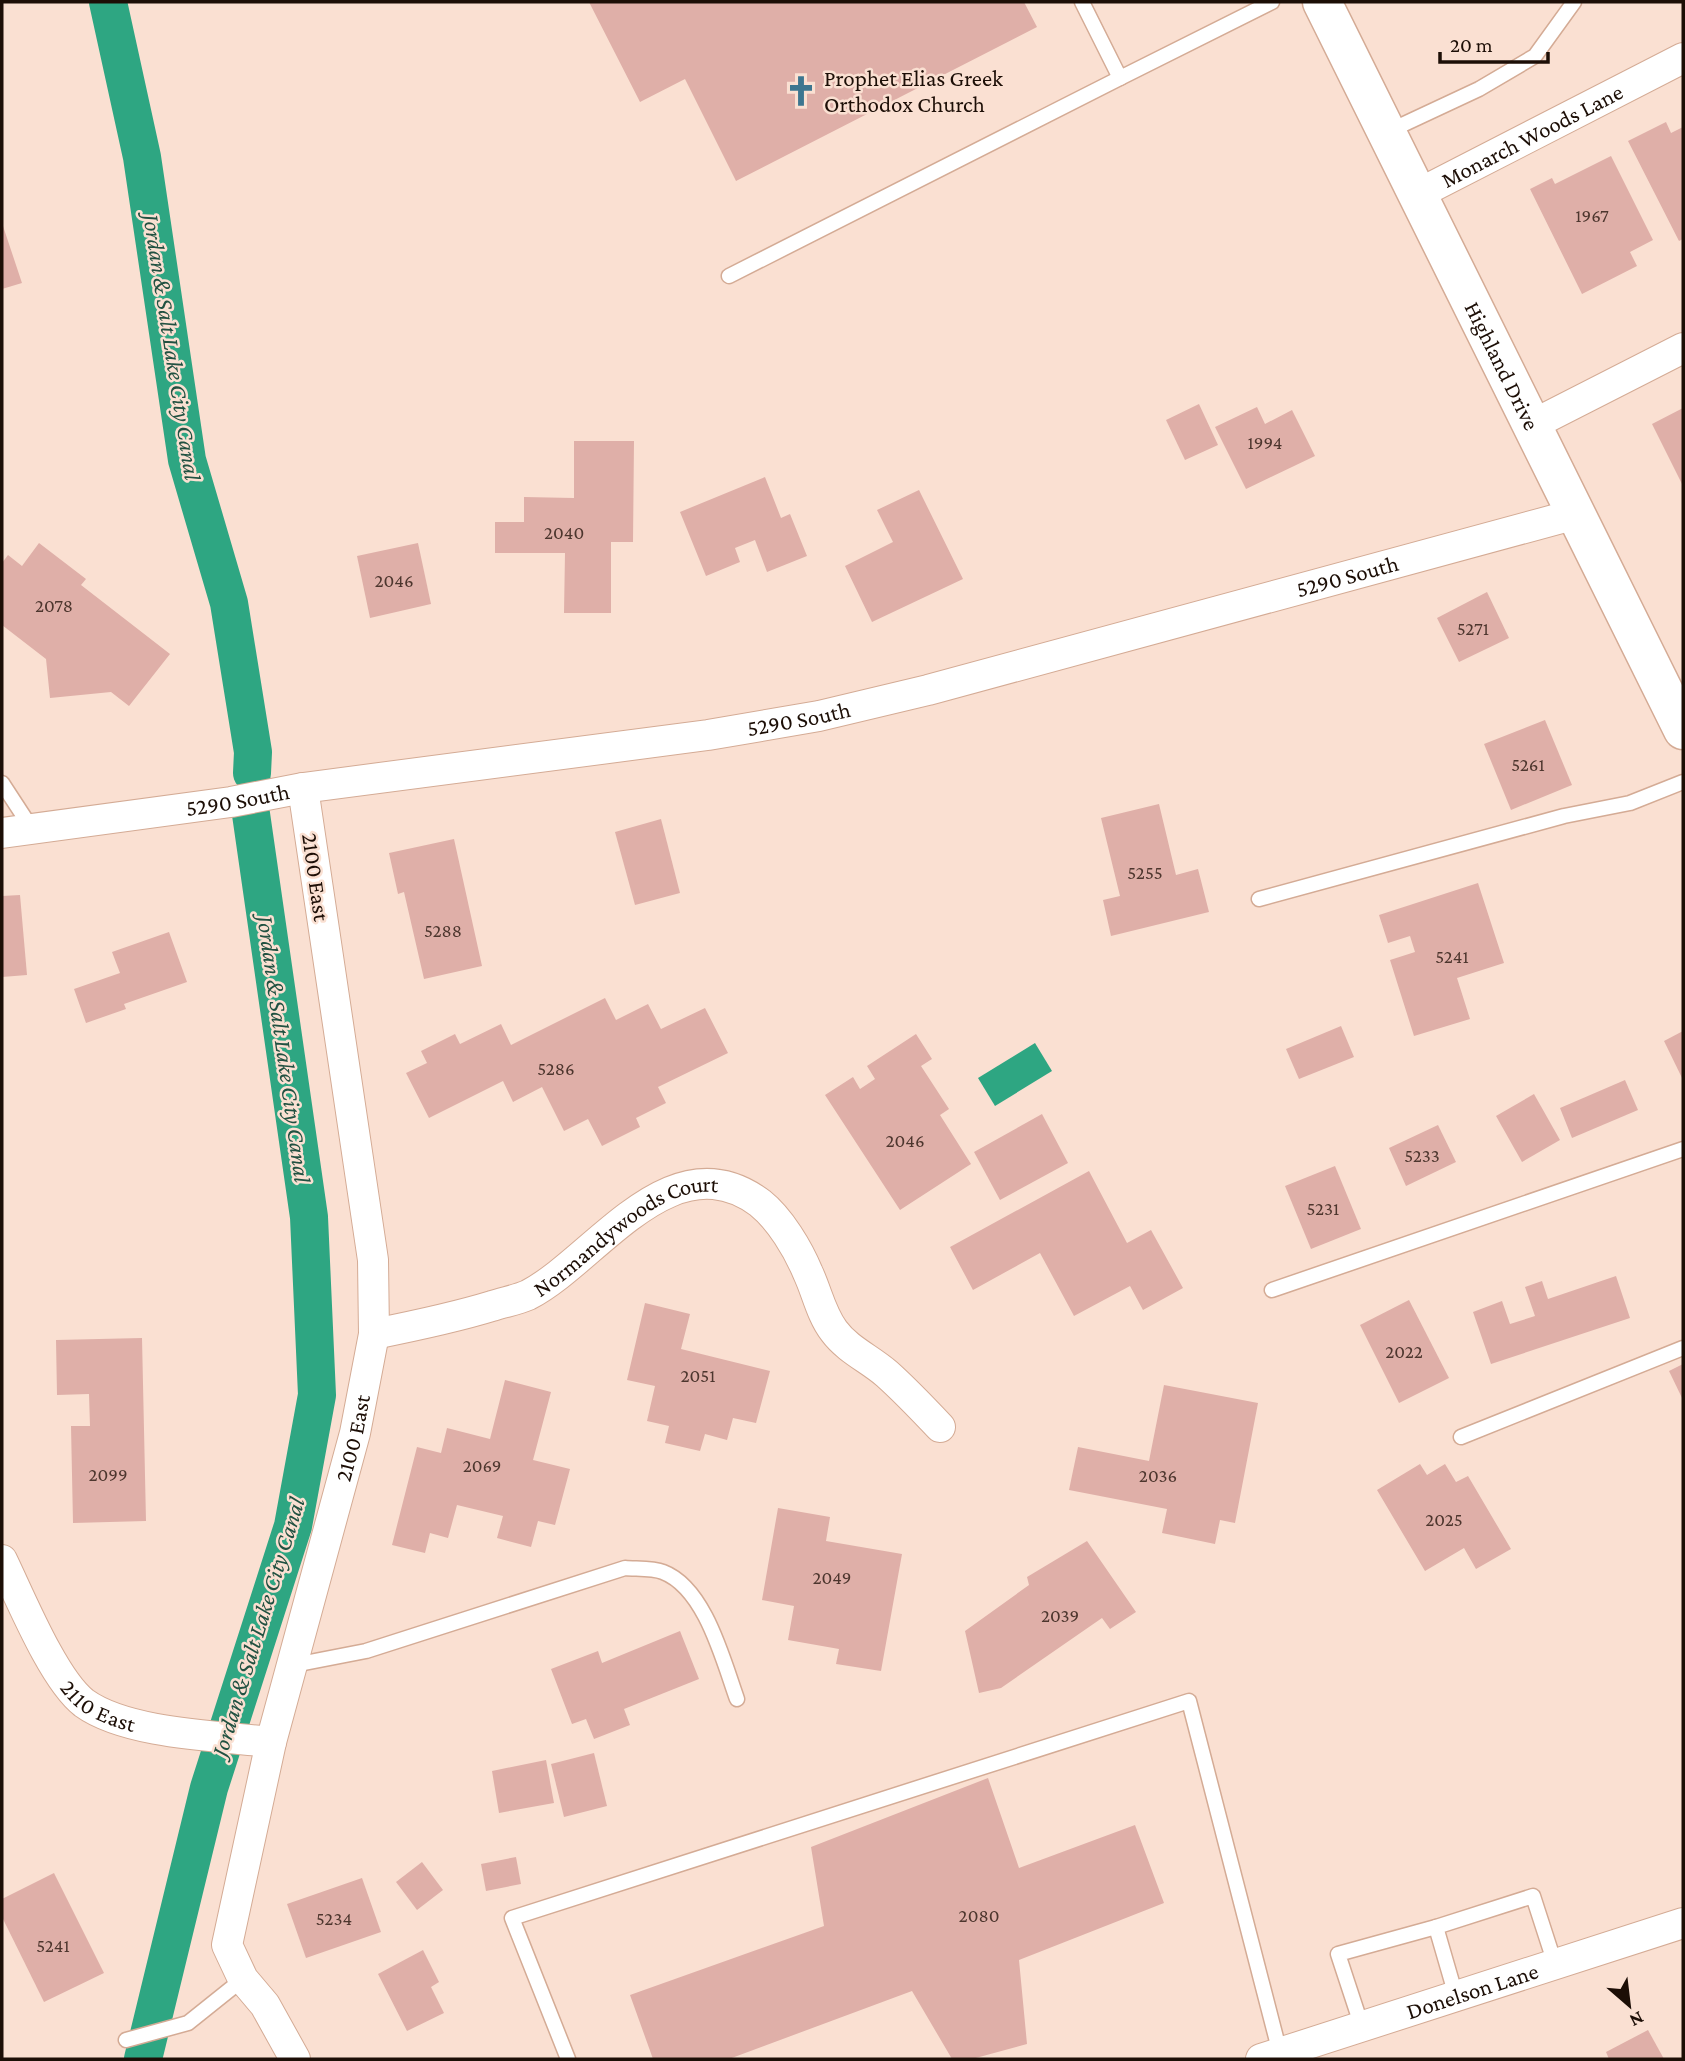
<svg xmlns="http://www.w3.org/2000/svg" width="1685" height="2061" font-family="'Crimson Pro',serif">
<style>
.water{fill:#2ea682}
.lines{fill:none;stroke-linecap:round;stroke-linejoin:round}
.canal{stroke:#2ea682;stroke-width:38}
.building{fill:#dfafa8}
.service-casing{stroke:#d4ab95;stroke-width:17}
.minor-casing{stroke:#d4ab95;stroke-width:32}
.secondary-casing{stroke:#d4ab95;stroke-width:41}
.service{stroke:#fff;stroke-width:14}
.minor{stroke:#fff;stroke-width:30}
.secondary{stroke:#fff;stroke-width:38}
.labels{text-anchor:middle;stroke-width:5;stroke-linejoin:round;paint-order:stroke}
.number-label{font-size:19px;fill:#4d362e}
.poi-label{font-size:23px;fill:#1c0e06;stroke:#fae0d2;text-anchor:start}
.street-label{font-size:23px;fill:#1c0e06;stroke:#fae0d2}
.water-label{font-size:24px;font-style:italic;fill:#215141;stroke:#fae0d2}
</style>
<rect width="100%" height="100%" fill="#fae0d2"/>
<path class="water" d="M1035,1043L1052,1071L995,1106L978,1078Z"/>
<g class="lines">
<g class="canal">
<path d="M108,2L142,157L187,460L229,603L253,752L252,773"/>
<path d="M143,2059L209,1788L293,1526L317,1395L309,1217L251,814"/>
</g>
</g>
<g class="building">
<path d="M589,2H1024L1037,27L736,181L685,79L640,102Z"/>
<path d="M1666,122L1671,133L1683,127V239L1679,241L1628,141Z"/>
<path d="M1611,156L1653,240L1630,252L1637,266L1582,294L1530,189L1552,178L1555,184Z"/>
<path d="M2,223L22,283L2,289Z"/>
<path d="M1199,404L1218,445L1185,460L1166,420Z"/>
<path d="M1257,407L1265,424L1292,410L1315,456L1246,489L1215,427Z"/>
<path d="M1683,408V486L1652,424Z"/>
<path d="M574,441H634L633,542H611V613H564L565,553H495V522H524V497L574,498Z"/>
<path d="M765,477L781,518L790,514L807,556L767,572L755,540L735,548L740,562L706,576L680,512Z"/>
<path d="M919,490L963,579L872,622L845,566L893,542L877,510Z"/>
<path d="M39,543L86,579L81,585L170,654L129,706L111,692L50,698L46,659L2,625V563L8,555L22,566Z"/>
<path d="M418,543L431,604L370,618L357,556Z"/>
<path d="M1487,592L1509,638L1459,662L1437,618Z"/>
<path d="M1545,720L1572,785L1511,810L1484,744Z"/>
<path d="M1159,804L1176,875L1198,869L1209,912L1111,936L1103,900L1120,896L1101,818Z"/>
<path d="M661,819L680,893L635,905L615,832Z"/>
<path d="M454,839L482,966L424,979L404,892L398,894L389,853Z"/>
<path d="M1478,883L1504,963L1457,978L1470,1019L1414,1036L1390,960L1415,952L1410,936L1388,943L1379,915Z"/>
<path d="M20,895L27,975L2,977V896Z"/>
<path d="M169,932L187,982L124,1004L126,1009L86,1023L74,989L120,973L112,952Z"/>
<path d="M605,998L616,1020L648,1004L661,1029L705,1008L728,1053L658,1087L666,1103L636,1118L640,1127L602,1146L588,1119L564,1131L542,1087L513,1102L503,1081L429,1118L406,1073L427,1063L421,1051L455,1034L460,1044L501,1024L511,1045Z"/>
<path d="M1341,1026L1354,1057L1299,1079L1286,1049Z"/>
<path d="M1683,1031V1080L1664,1041Z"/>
<path d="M916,1034L932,1059L921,1066L949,1109L940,1115L971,1164L900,1210L825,1095L853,1077L860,1089L875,1079L867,1066Z"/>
<path d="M1625,1080L1638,1110L1572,1138L1560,1108Z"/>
<path d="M1534,1094L1560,1140L1522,1162L1496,1116Z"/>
<path d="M1042,1114L1068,1163L1000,1200L974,1152Z"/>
<path d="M1438,1125L1456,1162L1406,1186L1389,1148Z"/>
<path d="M1335,1166L1361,1229L1311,1249L1285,1186Z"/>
<path d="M1089,1171L1127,1243L1151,1230L1183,1288L1143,1310L1130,1286L1074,1316L1040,1253L973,1290L950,1247Z"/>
<path d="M1616,1276L1630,1318L1491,1364L1473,1312L1502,1301L1510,1324L1535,1316L1525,1287L1542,1281L1548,1299Z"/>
<path d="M1409,1300L1449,1378L1399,1403L1360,1325Z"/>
<path d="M645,1303L690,1314L681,1349L770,1371L756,1423L733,1418L727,1440L705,1434L700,1451L665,1443L669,1426L647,1421L655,1386L627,1380Z"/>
<path d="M142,1338L146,1521L73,1523L71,1426H90L89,1394L57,1395L56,1340Z"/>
<path d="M1683,1364V1400L1669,1371Z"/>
<path d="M505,1380L551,1392L533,1460L570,1469L555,1525L538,1521L531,1547L497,1538L503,1516L457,1505L448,1538L430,1533L425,1553L392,1545L417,1447L441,1453L447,1428L490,1439Z"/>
<path d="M1164,1385L1258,1403L1235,1523L1220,1520L1215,1544L1162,1533L1167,1509L1069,1490L1078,1447L1149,1461Z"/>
<path d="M1420,1464L1427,1475L1445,1464L1456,1482L1468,1476L1511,1549L1476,1569L1464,1548L1425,1571L1377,1490Z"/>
<path d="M778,1508L830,1517L826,1541L902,1554L881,1671L836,1664L839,1649L788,1640L794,1606L762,1600Z"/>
<path d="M1087,1541L1136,1612L1110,1629L1102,1618L1001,1688L979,1693L965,1631L1029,1585L1027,1577Z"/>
<path d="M680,1631L699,1679L624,1709L630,1725L594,1739L586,1719L572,1724L551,1669L598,1651L602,1663Z"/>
<path d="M594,1753L607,1806L564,1817L551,1764Z"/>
<path d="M546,1760L554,1803L499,1813L492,1771Z"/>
<path d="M988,1778L1019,1868L1135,1825L1164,1903L1019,1960L1027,2044L972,2059H952L912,1991L729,2059H653L630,1995L824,1926L811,1847Z"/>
<path d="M516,1857L521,1884L486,1891L481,1864Z"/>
<path d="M422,1862L443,1890L417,1910L396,1882Z"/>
<path d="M54,1873L104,1973L44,2002L2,1917V1899Z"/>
<path d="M362,1878L381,1932L306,1958L287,1904Z"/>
<path d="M423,1950L439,1982L431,1987L444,2013L407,2031L378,1974Z"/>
<path d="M1648,2030L1664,2059H1609L1606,2052Z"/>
</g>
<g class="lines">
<defs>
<g id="service">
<path d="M1082,2L1120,78L1272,2"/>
<path d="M1387,132L1479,89L1535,56L1574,2"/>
<path d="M729,276L1120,78"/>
<path d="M2,783L32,829"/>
<path d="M1259,899L1564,816L1630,803L1683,782"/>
<path d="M1272,1290L1683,1149"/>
<path d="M1461,1437L1683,1348"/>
<path d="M294,1665L366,1651L625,1568C637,1569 653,1568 663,1572C705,1588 723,1660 737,1699"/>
<path d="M1456,1996L1436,1927L1533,1896L1555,1964"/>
<path d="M1362,2027L1338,1954L1436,1927"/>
<path d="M126,2040L188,2023L243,1979"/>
<path d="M568,2059L512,1918L1189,1701L1280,2053"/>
</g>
<g id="minor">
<path id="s1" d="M1418,194L1683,58"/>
<path d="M1532,425L1683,348"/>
<path id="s2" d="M2,833L231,802L303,788L708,735L819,716L928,690L1576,514"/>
<path id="s3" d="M374,1334C414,1326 453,1318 492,1306C504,1302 517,1300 528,1295C596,1260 671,1137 760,1203C780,1219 798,1249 808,1273C817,1292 821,1314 834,1331C848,1350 870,1359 887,1374C906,1391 923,1409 940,1427"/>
<path id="s4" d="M2,1560C20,1597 53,1679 84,1703C127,1734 218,1736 271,1742"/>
<path id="s5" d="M295,2059L265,2005L243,1979L227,1945L271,1742L355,1433L374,1334L373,1260L303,788"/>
<path id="s6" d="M1261,2059L1683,1923"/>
</g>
<g id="secondary">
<path id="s7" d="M1322,2L1683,730"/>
</g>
</defs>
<use href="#service" class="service-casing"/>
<use href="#minor" class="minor-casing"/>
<use href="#secondary" class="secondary-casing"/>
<use href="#service" class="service"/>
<use href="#minor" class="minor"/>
<use href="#secondary" class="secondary"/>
</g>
<defs>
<symbol id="church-bare" viewBox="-9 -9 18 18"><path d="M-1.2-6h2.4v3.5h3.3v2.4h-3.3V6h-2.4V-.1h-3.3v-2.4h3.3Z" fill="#3d7690" stroke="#fae0d2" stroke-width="2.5" paint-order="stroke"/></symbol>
</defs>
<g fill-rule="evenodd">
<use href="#church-bare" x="779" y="69" width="44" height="44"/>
</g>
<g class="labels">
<g class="number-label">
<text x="1592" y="222">1967</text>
<text x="1265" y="449">1994</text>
<text x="564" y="539">2040</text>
<text x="394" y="587">2046</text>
<text x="54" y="612">2078</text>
<text x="1473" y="635">5271</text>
<text x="1528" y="771">5261</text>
<text x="1145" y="879">5255</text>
<text x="443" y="937">5288</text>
<text x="1452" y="963">5241</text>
<text x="556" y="1075">5286</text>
<text x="905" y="1147">2046</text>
<text x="1422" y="1162">5233</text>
<text x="1323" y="1215">5231</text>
<text x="1404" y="1358">2022</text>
<text x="698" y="1382">2051</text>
<text x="482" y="1472">2069</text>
<text x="108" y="1481">2099</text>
<text x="1158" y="1482">2036</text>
<text x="1444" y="1526">2025</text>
<text x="832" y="1584">2049</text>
<text x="1060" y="1622">2039</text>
<text x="979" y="1922">2080</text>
<text x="334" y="1925">5234</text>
<text x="53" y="1952">5241</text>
</g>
<g class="poi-label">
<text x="824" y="86">Prophet Elias Greek<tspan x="824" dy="26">Orthodox Church</tspan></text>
</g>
<g class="street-label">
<text dy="8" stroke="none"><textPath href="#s1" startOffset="128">Monarch Woods Lane</textPath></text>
<text dy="8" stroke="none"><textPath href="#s7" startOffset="406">Highland Drive</textPath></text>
<text dy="8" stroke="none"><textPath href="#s2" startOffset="1372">5290 South</textPath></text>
<text dy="8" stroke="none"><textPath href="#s2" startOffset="805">5290 South</textPath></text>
<text dy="8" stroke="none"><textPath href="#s2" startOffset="238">5290 South</textPath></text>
<text transform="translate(316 877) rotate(82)" y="8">2100 East</text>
<text dy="8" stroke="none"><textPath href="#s3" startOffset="276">Normandywoods Court</textPath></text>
<text dy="8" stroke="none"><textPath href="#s5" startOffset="656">2100 East</textPath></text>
<text dy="8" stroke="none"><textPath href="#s4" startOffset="180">2110 East</textPath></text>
<text dy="8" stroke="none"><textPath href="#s6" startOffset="222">Donelson Lane</textPath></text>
</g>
<g class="water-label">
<text transform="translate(172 347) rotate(81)" y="8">Jordan &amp; Salt Lake City Canal</text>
<text transform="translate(284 1049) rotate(82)" y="8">Jordan &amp; Salt Lake City Canal</text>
<text transform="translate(258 1627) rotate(-73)" y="8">Jordan &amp; Salt Lake City Canal</text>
</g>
</g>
<rect width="1685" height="2061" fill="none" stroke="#1c0e06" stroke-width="7"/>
<g transform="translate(1629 2005) rotate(152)" stroke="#fae0d2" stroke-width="5" paint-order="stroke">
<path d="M0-5L12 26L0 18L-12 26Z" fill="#1c0e06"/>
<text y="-10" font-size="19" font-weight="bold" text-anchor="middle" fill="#1c0e06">N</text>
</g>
<path d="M1440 52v10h108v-10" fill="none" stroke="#1c0e06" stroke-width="3.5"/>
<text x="1450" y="52" font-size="21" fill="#1c0e06" stroke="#fae0d2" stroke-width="5" paint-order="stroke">20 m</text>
</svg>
